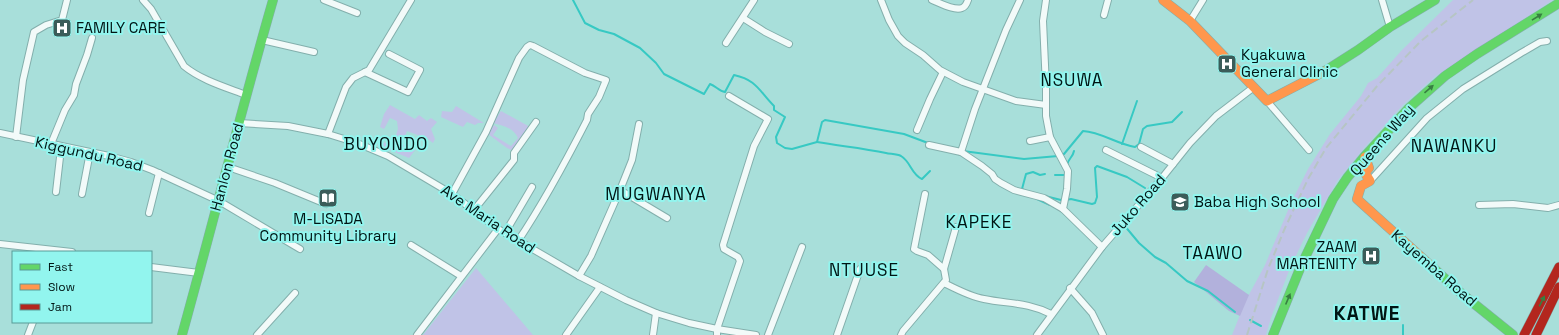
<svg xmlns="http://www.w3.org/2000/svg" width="1559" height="335" font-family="'Space Grotesk',sans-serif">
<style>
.green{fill:#c0c3e7}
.forest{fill:#b2b1dc}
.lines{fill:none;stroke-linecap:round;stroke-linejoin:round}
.stream{stroke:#37c9c3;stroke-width:2}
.street-casing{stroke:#83afac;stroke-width:8}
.fast-casing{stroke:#83afac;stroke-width:10}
.slow-casing{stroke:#83afac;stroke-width:10}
.jam-casing{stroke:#83afac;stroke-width:10}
.street{stroke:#f2faf9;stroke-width:6}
.fast{stroke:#63d668;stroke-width:9}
.slow{stroke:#ff974d;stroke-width:9}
.jam{stroke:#b3261e;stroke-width:9}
.rail{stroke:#b6c5c4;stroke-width:2;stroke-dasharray:8 4;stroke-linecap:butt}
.oneway{fill:#377f42}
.labels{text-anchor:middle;stroke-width:4;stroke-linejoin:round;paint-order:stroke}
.poi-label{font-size:15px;fill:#011514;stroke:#92f5ee;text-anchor:start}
.street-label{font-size:15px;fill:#011514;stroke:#92f5ee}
.quarter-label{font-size:17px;letter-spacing:1px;fill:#011514;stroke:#92f5ee}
.district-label{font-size:19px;font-weight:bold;letter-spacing:1px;fill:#011514;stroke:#92f5ee}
</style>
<rect width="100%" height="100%" fill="#a8dfda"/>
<g class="green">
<path d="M1453,0H1553L1436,76L1403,105L1365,147L1338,180L1307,233L1290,268L1271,318L1266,335H1232L1245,302L1265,265L1291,203L1308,169L1330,134L1361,96L1368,83L1377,78L1402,50Z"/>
<path d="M390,105L415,119L419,115L427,121L431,118L437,122L431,129L435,139L433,143L428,139L407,131L402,144L416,149L409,158L380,146V142L393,144L398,129L397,121L390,118L384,129L380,127L384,114Z"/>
<path d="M456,106L484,123H478L475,125L467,122L463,127L441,117L442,111L452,112Z"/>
<path d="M501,111L530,127L514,151L507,148L488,134L494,125L498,128L493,135L511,146L518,138C513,127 503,126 493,123Z"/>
<path d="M476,268L533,335H423Z"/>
</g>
<path class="forest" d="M1206,265L1249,295L1240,316L1229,311L1194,282Z"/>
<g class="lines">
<g class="stream">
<path d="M573,0L585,23L599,30L614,34L640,48L656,63L664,74L704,94L710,84C716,86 719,91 725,92L734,75C757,80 759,91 774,106V110L785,117L776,137L777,143L785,148L792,149L817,142L822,122L825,120L904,134L928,143"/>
<path d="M817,142C840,146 863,148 886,153C890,154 897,154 901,156C911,162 911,174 922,179L930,171"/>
<path d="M1122,144L1137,101"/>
<path d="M963,151L1024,159L1058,156"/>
<path d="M1061,154H1064L1083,131C1101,132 1117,144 1135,147L1139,144L1143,129L1147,126L1172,122L1182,112"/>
<path d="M1067,165C1068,159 1073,157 1074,151"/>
<path d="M1055,175H1066"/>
<path d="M1024,190L1022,189L1026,174L1033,172L1040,175L1045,174"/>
<path d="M1045,196L1061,200"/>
<path d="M1037,199L1050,205"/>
<path d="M1066,200L1071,199L1092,204L1095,203L1097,197L1095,168L1097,166L1127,177L1145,188"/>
<path d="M1124,225L1139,243L1155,257L1166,263L1187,281L1208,291L1235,312"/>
<path d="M1250,320L1261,326"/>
<path d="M1403,335V325"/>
</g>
<defs>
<g id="street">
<path d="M143,0L151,9L184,66C201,80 225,87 246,95"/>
<path d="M324,0L357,13"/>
<path d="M881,0L889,20L898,36L905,43L923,55L940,70L963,82L1016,101L1046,105"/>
<path d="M932,0C940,3 954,11 962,8C965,7 967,3 968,0"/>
<path d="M1046,0L1043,21L1046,87V116L1050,137L1068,171L1067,189L1063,209L1102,247"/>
<path d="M1382,0L1390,27"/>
<path d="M1104,15L1108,0"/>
<path d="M743,18L765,32L789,44"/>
<path d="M1190,21L1203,0"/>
<path d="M262,40L314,52"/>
<path d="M726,43L754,0"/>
<path d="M365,72L408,92L420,70L389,54"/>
<path d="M1267,101L1309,150"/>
<path d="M239,123L288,126L328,134L357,143L388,156L452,194L498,229L512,237L579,276L626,300L656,313L689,323L717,329L756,335"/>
<path d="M917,130L930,99L943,72"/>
<path d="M0,133L109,156L131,162L152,170L219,201L300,249"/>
<path d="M328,134L346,87L353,78L369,70L411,0"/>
<path d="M16,137L23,80L34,32L46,25L62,20L67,0"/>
<path d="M1030,141L1050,137"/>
<path d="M51,144L65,110L74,95L76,84L87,55L92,38"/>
<path d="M929,145L961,152L982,166L992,174L995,179L1001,183L1014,190L1044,198L1063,209"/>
<path d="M1141,147L1173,164"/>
<path d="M1106,150L1162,178"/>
<path d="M961,152L975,109L1006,30L1020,0"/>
<path d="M228,167L275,183L326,204"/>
<path d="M1370,181L1427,118L1463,89L1521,53L1540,42L1547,41"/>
<path d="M620,190L667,218"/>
<path d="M56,192L60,157L59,146"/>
<path d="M82,194L90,152"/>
<path d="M452,194L486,132L519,58L527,47L530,45L533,46L585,73L606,80L599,97L588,114L587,120C566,161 544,202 518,241"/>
<path d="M925,194L914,249L917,251L928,255L944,269"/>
<path d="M1479,205L1513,204L1548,208L1559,205"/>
<path d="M474,210L514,160V153L536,122"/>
<path d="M149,213L159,173"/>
<path d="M505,233L532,187"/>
<path d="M0,244L72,252"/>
<path d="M411,245L461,276"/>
<path d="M151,267L199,273"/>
<path d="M579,276L591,256L620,190L632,160L639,124"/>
<path d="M944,283C956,289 971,297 984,299C1008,304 1028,302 1051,314"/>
<path d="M1070,288L1092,313L1103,335"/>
<path d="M28,335L33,322"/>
<path d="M257,335L295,293"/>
<path d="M417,335L498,229"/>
<path d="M566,335L600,287"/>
<path d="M653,335L656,313"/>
<path d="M717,335V329L740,261L738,257L724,249L723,245L754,146L768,119L729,96"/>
<path d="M768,335L802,247"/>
<path d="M837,335L860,269"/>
<path d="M901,335L903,331L946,280L944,269L956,227"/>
<path d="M1037,335L1102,247L1162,178L1190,143L1216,116L1254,87"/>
</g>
<g id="fast">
<path d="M1325,71L1358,50L1390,27L1435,0"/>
<path d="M1430,265L1462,294L1513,335"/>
<path d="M182,335C213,223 241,111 273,0"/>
<path d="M1273,335L1301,266L1333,199L1347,178L1364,157L1409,108L1445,76L1477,54L1559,3"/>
</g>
<g id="slow">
<path d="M1163,0L1190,21L1267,101L1325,71"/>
<path d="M1365,157L1369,168L1365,173L1370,181L1361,186L1357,199L1430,265"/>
</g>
<g id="jam">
<path d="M1524,335L1559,267"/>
<path d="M1536,335L1559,287"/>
</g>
</defs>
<use href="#street" class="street-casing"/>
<use href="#fast" class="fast-casing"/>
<use href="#slow" class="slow-casing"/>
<use href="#jam" class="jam-casing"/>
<use href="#street" class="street"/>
<use href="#fast" class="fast"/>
<use href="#slow" class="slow"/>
<use href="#jam" class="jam"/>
<path class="rail" d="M1247,335L1268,269L1285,228L1308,179L1326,148L1378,85L1421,41L1473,0"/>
</g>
<defs><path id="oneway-solid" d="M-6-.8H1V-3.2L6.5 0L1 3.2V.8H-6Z"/></defs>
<g class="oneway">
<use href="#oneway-solid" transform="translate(1537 17) rotate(-32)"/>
<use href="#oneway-solid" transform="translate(1429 89) rotate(-41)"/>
<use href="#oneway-solid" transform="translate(1288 299) rotate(-67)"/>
<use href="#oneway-solid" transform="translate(1542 301) rotate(-63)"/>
</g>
<defs>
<symbol id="hospital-square" viewBox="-11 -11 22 22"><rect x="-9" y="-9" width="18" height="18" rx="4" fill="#3b5c59" stroke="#92f5ee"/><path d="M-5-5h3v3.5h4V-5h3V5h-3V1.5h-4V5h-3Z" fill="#fff"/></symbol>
<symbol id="library-square" viewBox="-11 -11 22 22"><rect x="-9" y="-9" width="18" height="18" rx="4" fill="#3b5c59" stroke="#92f5ee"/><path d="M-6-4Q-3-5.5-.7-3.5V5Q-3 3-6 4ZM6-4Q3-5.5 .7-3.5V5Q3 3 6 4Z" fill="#fff"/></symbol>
<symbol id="school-square" viewBox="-11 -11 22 22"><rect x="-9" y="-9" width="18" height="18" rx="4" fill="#3b5c59" stroke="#92f5ee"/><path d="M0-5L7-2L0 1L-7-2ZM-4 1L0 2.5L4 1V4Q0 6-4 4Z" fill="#fff"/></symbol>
</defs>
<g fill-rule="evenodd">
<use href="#hospital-square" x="51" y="17" width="22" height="22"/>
<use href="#hospital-square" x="1216" y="53" width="22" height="22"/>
<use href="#library-square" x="317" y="187" width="22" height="22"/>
<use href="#school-square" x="1169" y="191" width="22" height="22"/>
<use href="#hospital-square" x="1360" y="245" width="22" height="22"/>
</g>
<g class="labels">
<g class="poi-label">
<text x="76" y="33">FAMILY CARE</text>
<text x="1241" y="60">Kyakuwa<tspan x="1241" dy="17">General Clinic</tspan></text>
<text x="1194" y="207">Baba High School</text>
<text x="328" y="224" text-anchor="middle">M-LISADA<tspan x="328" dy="17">Community Library</tspan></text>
<text x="1357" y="252" text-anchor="end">ZAAM<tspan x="1357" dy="17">MARTENITY</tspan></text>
</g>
<g class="street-label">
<text transform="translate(1382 140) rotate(-49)" y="5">Queens Way</text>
<text transform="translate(89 154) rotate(13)" y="5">Kiggundu Road</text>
<text transform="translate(227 167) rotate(-75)" y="5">Hanlon Road</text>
<text transform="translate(1138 205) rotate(-49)" y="5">Juko Road</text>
<text transform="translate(488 219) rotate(34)" y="5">Ave Maria Road</text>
<text transform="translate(1434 268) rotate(41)" y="5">Kayemba Road</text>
</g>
<g class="quarter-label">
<text x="1072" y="86">NSUWA</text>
<text x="386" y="150">BUYONDO</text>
<text x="1454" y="152">NAWANKU</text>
<text x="656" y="200">MUGWANYA</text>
<text x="979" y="228">KAPEKE</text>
<text x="1213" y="259">TAAWO</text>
<text x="864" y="276">NTUUSE</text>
</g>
<g class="district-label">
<text x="1367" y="320">KATWE</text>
</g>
</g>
<rect x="12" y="251" width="140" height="72" fill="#92f5ee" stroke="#589b97"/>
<rect x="20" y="264" width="20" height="6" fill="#63d668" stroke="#589b97"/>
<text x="48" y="271" font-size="12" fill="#011514">Fast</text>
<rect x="20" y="284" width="20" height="6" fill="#ff974d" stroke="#589b97"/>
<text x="48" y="291" font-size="12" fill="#011514">Slow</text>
<rect x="20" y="304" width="20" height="6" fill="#b3261e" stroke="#589b97"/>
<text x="48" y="311" font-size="12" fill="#011514">Jam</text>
</svg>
